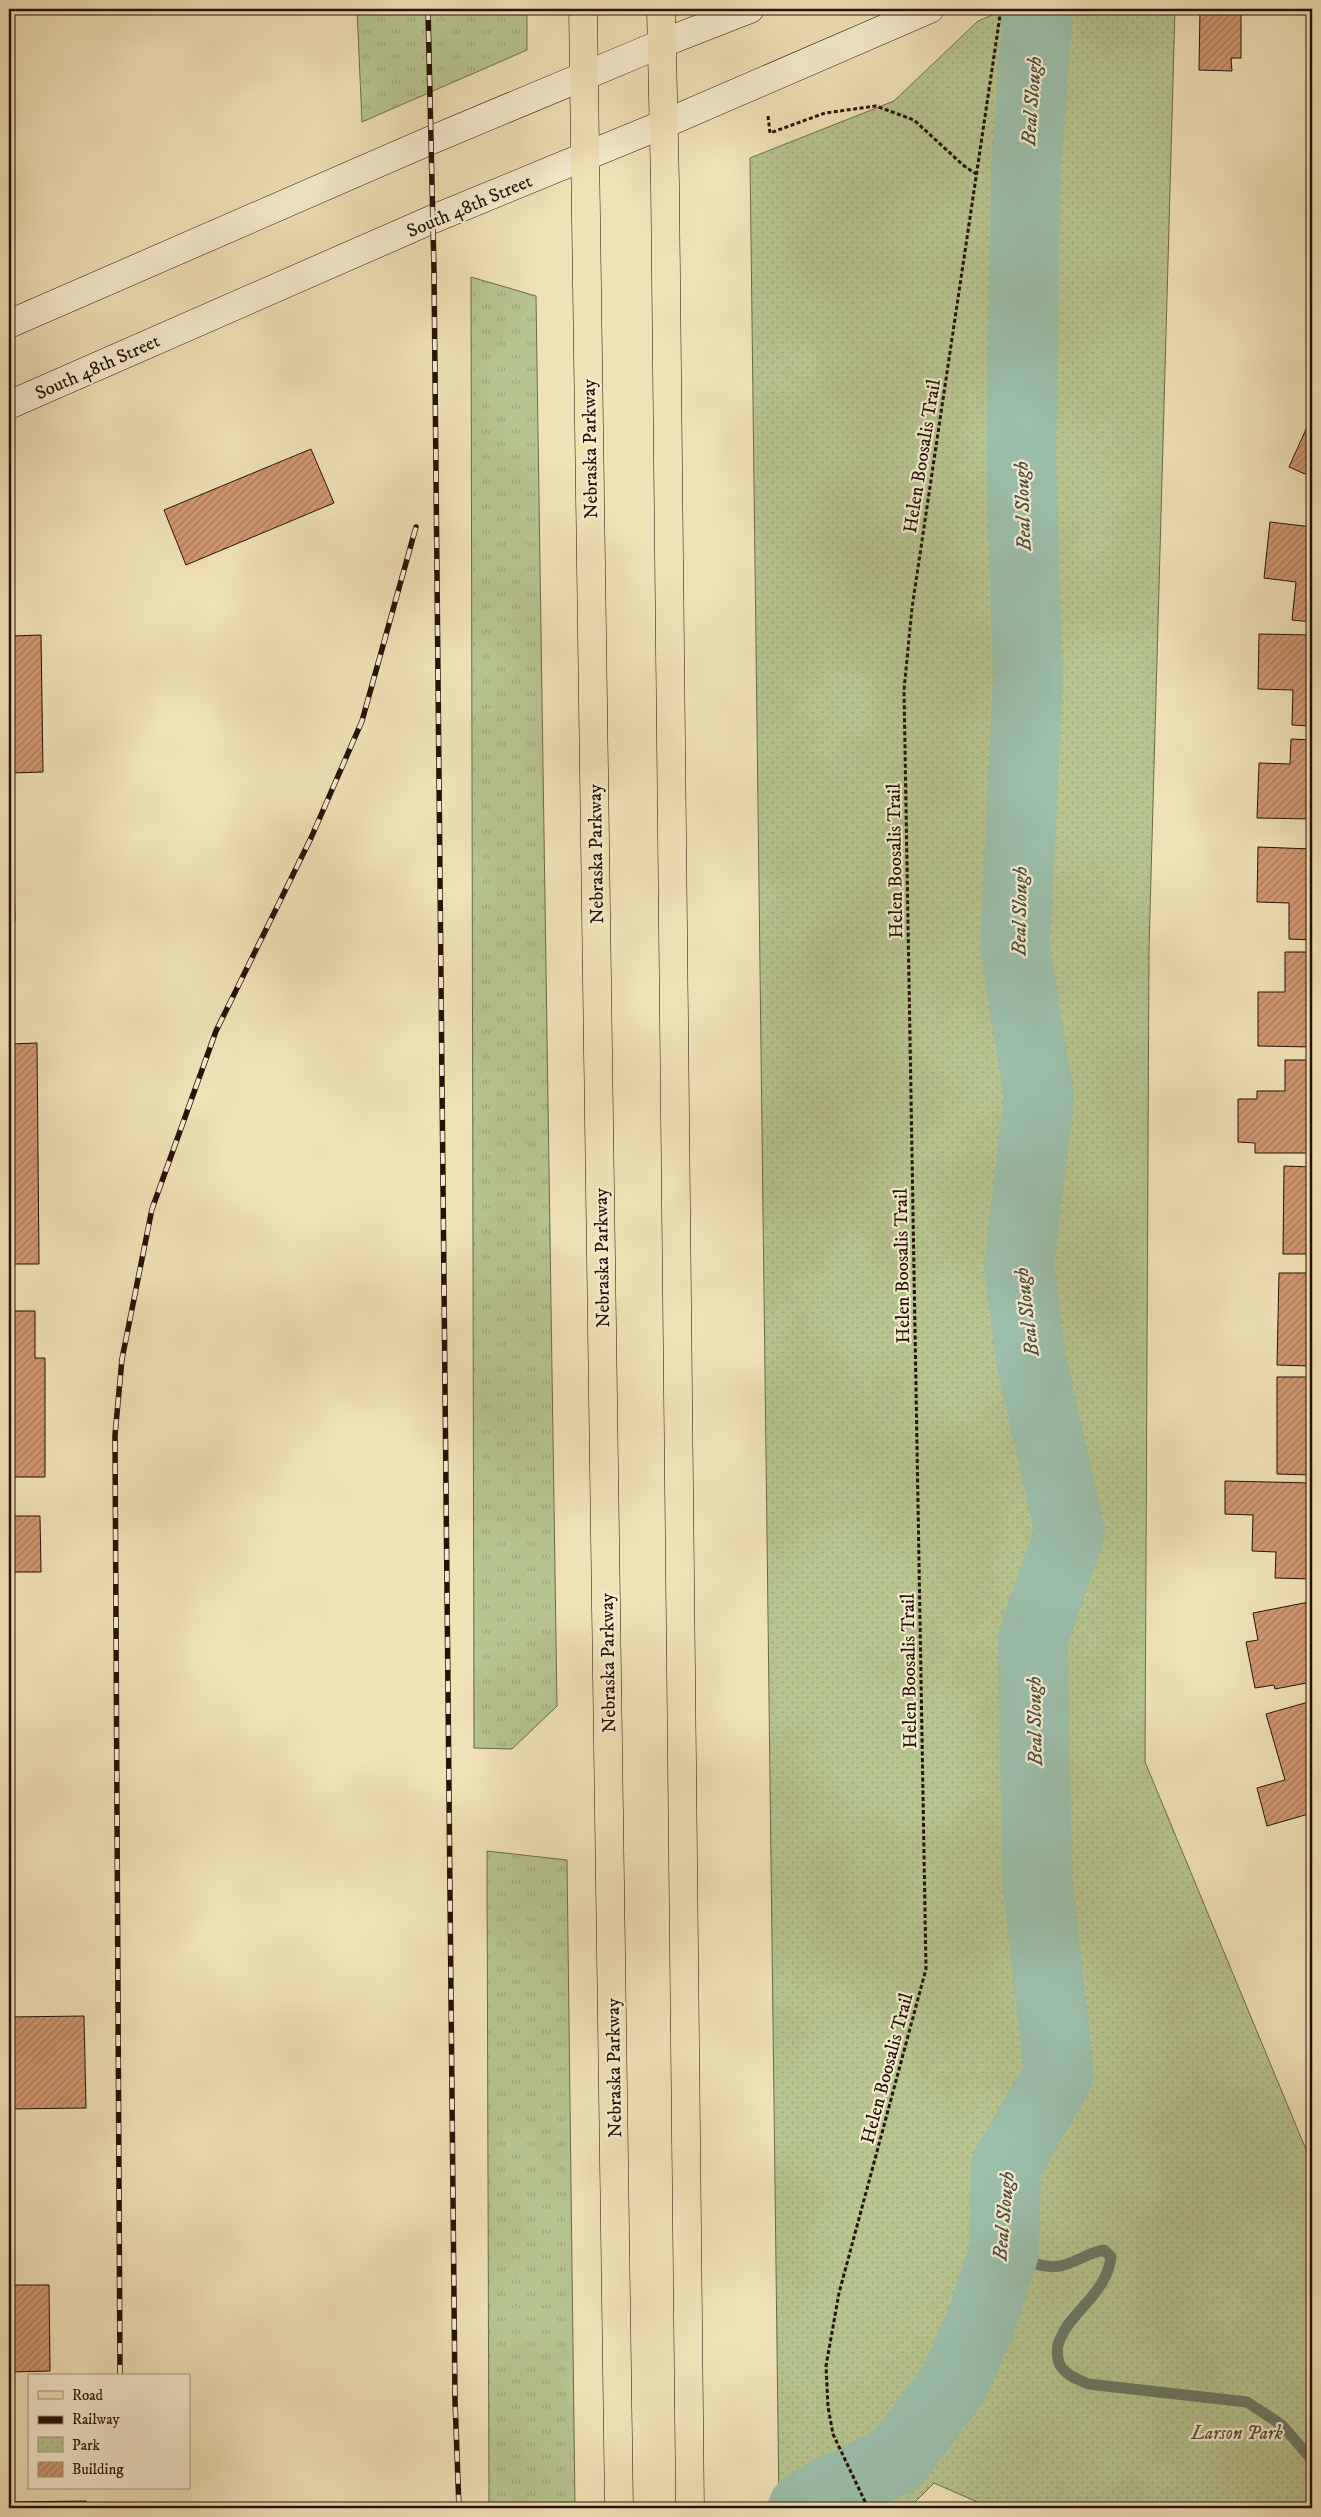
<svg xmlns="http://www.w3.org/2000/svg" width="1321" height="2517" font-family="'IM FELL DW Pica',serif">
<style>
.grass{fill:url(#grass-tufts);stroke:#6e6a4a}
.park{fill:url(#park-dots);stroke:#6e6a4a}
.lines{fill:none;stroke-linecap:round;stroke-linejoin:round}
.stream{stroke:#6c7968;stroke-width:11}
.river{stroke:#9bbfaa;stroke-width:70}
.building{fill:url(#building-hatch);stroke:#251105}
.secondary-casing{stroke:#251105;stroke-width:29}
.primary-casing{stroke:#251105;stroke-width:29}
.path{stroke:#251105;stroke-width:3;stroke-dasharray:4 2.5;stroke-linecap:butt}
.secondary{stroke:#f5ecd0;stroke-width:28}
.primary{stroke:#f0e2b7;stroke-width:28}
.rail-casing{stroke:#251105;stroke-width:5.5}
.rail{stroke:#f5ecd0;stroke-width:4;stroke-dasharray:11;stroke-linecap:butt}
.labels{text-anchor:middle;stroke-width:4.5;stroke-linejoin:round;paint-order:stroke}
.street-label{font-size:19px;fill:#251105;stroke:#f5ecd0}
.park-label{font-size:19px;font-style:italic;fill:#585036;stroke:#f5ecd0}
.water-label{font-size:20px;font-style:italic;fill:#4e4e3f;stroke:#f5ecd0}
</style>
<defs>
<pattern id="grass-tufts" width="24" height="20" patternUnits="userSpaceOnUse" patternTransform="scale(1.25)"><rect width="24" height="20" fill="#b7c490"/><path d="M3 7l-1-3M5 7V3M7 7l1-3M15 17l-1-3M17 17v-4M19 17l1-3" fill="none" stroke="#9da77b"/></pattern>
<pattern id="park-dots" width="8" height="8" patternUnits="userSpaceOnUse" patternTransform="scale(1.25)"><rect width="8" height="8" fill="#b7c490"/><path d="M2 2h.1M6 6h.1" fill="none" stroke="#9da77b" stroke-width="1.8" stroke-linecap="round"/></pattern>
<pattern id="building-hatch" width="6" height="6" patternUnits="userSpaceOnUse" patternTransform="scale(1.25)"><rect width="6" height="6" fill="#d29871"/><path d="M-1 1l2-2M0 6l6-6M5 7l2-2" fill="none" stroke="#aa7b5b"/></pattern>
</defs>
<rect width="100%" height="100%" fill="#f0e2b7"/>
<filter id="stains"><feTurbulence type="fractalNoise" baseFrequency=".004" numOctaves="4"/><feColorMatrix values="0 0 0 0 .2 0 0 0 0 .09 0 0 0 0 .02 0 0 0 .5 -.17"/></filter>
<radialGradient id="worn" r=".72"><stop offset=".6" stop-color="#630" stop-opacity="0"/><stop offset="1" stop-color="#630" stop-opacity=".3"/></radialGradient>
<g class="grass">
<path d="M357,9H527V50L362,122Z"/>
<path d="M471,277L536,296L557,1706L512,1749L474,1748Z"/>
<path d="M487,1851L567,1860L575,2508H489Z"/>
</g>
<path class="park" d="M1007,9H1175L1149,949L1145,1762L1312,2164V2508H991L934,2483L909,2508H779L750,158L894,101L978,21Z"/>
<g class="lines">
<path class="stream" d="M1004,2252C1022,2259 1045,2271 1064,2265C1079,2261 1087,2253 1104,2250L1111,2257C1107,2294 1070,2311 1059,2342C1056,2349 1057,2362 1062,2368C1068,2376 1079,2380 1088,2384L1247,2402L1282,2425L1312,2460"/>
<path class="river" d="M803,2508L828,2492L896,2460L953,2385L980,2325L1004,2252L1006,2166L1059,2074L1037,1876L1033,1638L1070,1532L1031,1360L1019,1266L1039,1097L1015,947L1028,680L1021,455L1026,171L1038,9"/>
</g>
<g class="building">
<path d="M1200,9H1241V58H1231L1232,71L1199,70Z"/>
<path d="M1311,418H1312V477L1289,467Z"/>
<path d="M311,449L334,503L186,565L164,510Z"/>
<path d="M1270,522L1312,527V622L1292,620L1296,582L1264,578Z"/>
<path d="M9,557L11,636L41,635L43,772L12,773L15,921H9Z"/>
<path d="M1259,634L1312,635V726L1292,725L1293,690L1258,689Z"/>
<path d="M1291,739L1312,740V819L1257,818L1259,763L1290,764Z"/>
<path d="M1258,847L1312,849V940L1289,939V903L1257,902Z"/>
<path d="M1285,952H1312V1047L1258,1046V992H1285Z"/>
<path d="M37,1043L39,1264H9V1044Z"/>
<path d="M1285,1060H1312V1153H1255V1143L1238,1142V1099H1257V1091H1285Z"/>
<path d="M1284,1166L1312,1167V1254H1283Z"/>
<path d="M1279,1273H1312V1366L1277,1365Z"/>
<path d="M9,1311H35V1358H45V1477H9Z"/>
<path d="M1277,1377H1312V1475L1277,1474Z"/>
<path d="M1225,1481L1312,1483V1579L1275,1578L1276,1552L1252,1551L1253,1515L1225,1514Z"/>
<path d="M9,1516H40L41,1572H9Z"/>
<path d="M1309,1602L1312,1621V1682L1275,1689L1274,1685L1255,1688L1246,1642L1258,1640L1253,1613Z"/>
<path d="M1312,1701V1813L1267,1826L1257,1788L1285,1780L1266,1714Z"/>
<path d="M9,1925H12L13,2013H9Z"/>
<path d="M84,2016L86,2108L9,2109V2017Z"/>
<path d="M9,2285H49L50,2371L9,2372Z"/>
<path d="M86,2501L87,2508H9V2502Z"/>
</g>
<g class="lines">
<defs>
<g id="secondary">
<path d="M9,324L429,141L663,43L750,9"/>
<path d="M9,405L433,219L664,124L930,9"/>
</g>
<g id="primary">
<path d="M583,9L619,2508"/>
<path d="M661,9L665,184L690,2508"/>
</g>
</defs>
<use href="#secondary" class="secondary-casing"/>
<use href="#primary" class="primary-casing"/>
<g class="path">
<path d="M768,116L770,133L825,113L876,106L914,120L963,165L976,174"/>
<path d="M868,2508L833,2434L828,2407L826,2366L839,2293L926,1969L904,690L912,608L1001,9"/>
</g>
<use href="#secondary" class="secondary"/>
<use href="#primary" class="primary"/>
<defs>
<g id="rail">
<path d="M428,9L434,271L455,2400L459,2508"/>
<path d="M120,2376L115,1435L122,1359L152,1209L216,1031L311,838L362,721L416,527"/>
</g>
</defs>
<use href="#rail" class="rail-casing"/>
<use href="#rail" class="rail"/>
</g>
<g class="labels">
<g class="street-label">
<text transform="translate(469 205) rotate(-23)" y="7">South 48th Street</text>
<text transform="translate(97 366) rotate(-24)" y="7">South 48th Street</text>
<text transform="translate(589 449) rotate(-91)" y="7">Nebraska Parkway</text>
<text transform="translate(921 456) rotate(-81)" y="7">Helen Boosalis Trail</text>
<text transform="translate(595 854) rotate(-91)" y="7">Nebraska Parkway</text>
<text transform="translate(894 861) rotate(-91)" y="7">Helen Boosalis Trail</text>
<text transform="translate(601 1258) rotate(-91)" y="7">Nebraska Parkway</text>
<text transform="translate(901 1266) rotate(-91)" y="7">Helen Boosalis Trail</text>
<text transform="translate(607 1663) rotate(-91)" y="7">Nebraska Parkway</text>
<text transform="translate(908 1671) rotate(-91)" y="7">Helen Boosalis Trail</text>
<text transform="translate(613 2068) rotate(-91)" y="7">Nebraska Parkway</text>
<text transform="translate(886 2068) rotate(-75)" y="7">Helen Boosalis Trail</text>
</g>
<g class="park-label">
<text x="1237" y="2439">Larson Park</text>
</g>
<g class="water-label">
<text transform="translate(1031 101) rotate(-86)" y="7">Beal Slough</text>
<text transform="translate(1022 506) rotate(-92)" y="7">Beal Slough</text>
<text transform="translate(1019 911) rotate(-89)" y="7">Beal Slough</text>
<text transform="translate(1026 1312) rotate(-97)" y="7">Beal Slough</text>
<text transform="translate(1034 1721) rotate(-91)" y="7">Beal Slough</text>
<text transform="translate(1003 2216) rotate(-85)" y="7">Beal Slough</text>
</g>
</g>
<rect width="1321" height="2517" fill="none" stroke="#f0e2b7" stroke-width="30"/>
<rect x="10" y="10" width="1301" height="2497" fill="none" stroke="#251105" stroke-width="2.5"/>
<rect x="15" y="15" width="1291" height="2487" fill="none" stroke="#251105"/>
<rect x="28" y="2374" width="162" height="115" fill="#f5ecd0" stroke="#a2947f"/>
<rect x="38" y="2391" width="25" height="8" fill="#f0e2b7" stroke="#a2947f"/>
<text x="72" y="2400" font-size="15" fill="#251105">Road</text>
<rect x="38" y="2416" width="25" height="8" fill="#251105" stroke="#a2947f"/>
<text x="72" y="2424" font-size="15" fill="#251105">Railway</text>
<rect x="38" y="2437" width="25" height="15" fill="url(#park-dots)" stroke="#a2947f"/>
<text x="72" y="2450" font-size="15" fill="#251105">Park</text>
<rect x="38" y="2462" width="25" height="15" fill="url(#building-hatch)" stroke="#a2947f"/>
<text x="72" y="2474" font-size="15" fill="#251105">Building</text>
<rect width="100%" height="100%" filter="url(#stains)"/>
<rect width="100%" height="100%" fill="url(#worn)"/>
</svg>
